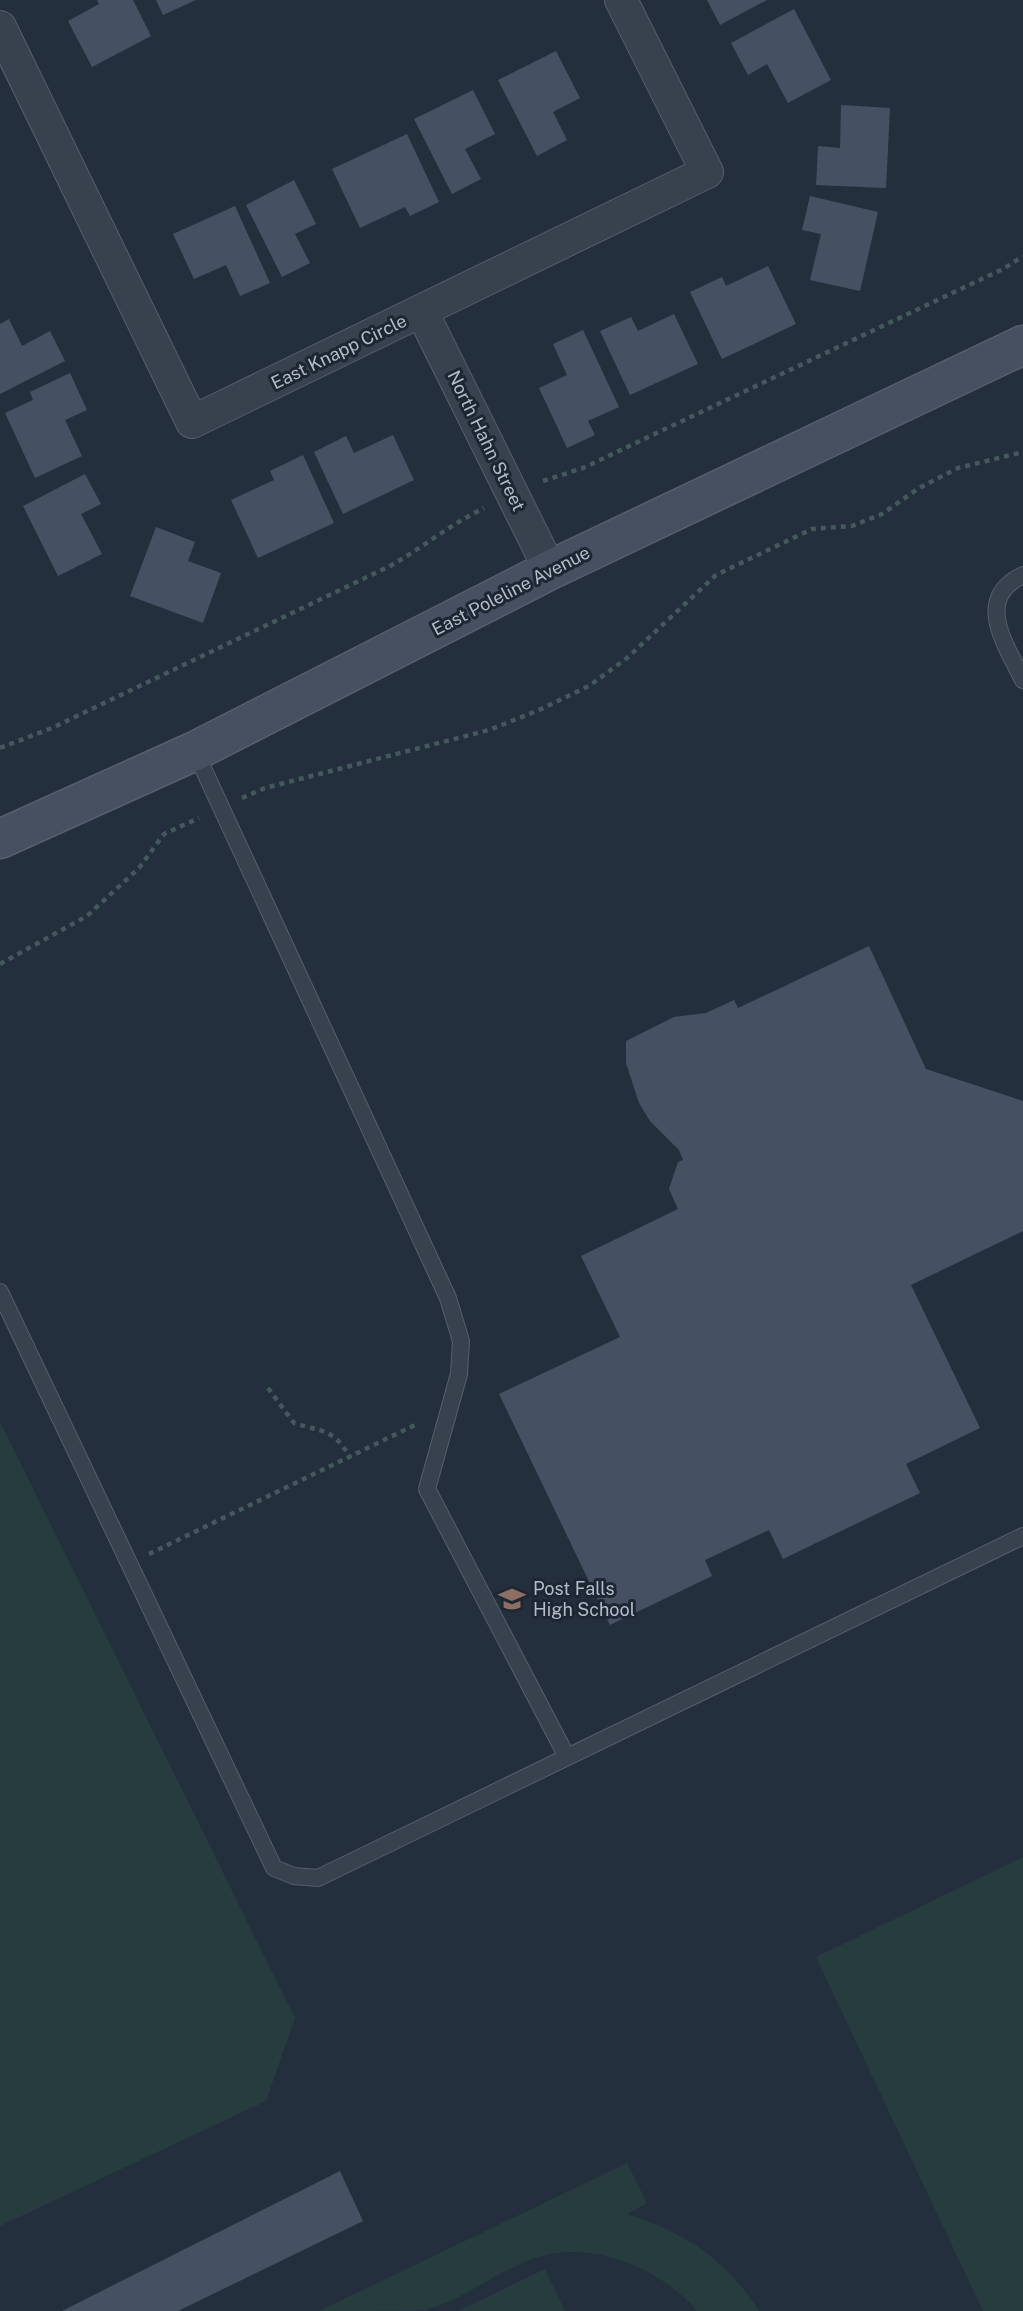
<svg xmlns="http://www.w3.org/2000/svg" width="1023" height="2311" font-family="'Public Sans',sans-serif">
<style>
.green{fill:#263c3f}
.building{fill:#455162}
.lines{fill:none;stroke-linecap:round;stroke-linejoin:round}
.lane-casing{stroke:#565f6c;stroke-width:18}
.street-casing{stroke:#565f6c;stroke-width:34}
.secondary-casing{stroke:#565f6c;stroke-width:41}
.path{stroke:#44595c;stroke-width:4.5;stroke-dasharray:5 5;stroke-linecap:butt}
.lane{stroke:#38414e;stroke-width:16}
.street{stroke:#38414e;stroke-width:32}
.secondary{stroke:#465061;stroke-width:38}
.labels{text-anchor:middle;stroke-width:6;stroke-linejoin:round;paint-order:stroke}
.street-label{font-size:18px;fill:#b4bcc9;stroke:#1d2633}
.poi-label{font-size:18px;fill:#b4bcc9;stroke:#1d2633;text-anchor:start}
</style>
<rect width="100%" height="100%" fill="#242f3e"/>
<g class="green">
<path d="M0,1422L295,2018L266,2101L0,2226Z"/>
<path d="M1023,1857V2311H983L816,1957Z"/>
<path d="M627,2163L647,2203L627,2214C684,2232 727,2260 759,2311H697C659,2266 585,2236 527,2261C493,2275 461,2300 426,2310C407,2311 342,2311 319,2311Z"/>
<path d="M545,2269L565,2311H458Z"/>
</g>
<g class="building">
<path d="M97,0H133L151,36L92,67L68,21L99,4Z"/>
<path d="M156,0H196L163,15Z"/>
<path d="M707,0H767L720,25Z"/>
<path d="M794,9L831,80L788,103L767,64L748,75L731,43Z"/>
<path d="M556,51L580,98L553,112L567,140L537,156L498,80Z"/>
<path d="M473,90L495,134L465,149L481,179L452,194L414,119Z"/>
<path d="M841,105L890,108L886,188L816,185L818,146L840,148Z"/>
<path d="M407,134L439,202L410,216L405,207L360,228L332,169Z"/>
<path d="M294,180L316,224L295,234L310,263L282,277L246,205Z"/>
<path d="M810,196L878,212L860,291L810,280L821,234L802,230Z"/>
<path d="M235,206L270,283L240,296L226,265L194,279L173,234Z"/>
<path d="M768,266L796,324L722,359L690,292L722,277L726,286Z"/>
<path d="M674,314L698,364L630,395L600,331L631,317L638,331Z"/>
<path d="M9,319L22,346L50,331L65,361L0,394V324Z"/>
<path d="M583,330L619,407L588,421L595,435L567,448L539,388L567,375L553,344Z"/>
<path d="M70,373L87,410L65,420L82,456L35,478L5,413L33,400L30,392Z"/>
<path d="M393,435L414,480L343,514L314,452L346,436L354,453Z"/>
<path d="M303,455L334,523L258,558L231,500L274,480L270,471Z"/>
<path d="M85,474L101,504L81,514L102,554L58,576L23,506Z"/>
<path d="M156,527L195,542L188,561L221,573L203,623L130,596Z"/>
<path d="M869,946L926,1069L1023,1101V1231L911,1285L980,1428L906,1464L920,1493L783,1559L769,1530L705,1560L712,1576L610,1625L499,1394L620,1337L581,1256L678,1209L669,1189L678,1162L683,1160L679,1150L650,1121L639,1103L626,1063V1041L674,1017L706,1013L734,1000L738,1008Z"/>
<path d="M340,2171L363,2221L178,2311H62Z"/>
</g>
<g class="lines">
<defs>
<g id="lane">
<path d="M1023,575C973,599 1006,645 1023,680"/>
<path d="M195,751L448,1298L461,1341L459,1374L427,1489L567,1757"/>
<path d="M0,1292L274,1868L294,1876L318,1878L1023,1536"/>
</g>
<g id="street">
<path d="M0,27L192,422L707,172L621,0"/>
<path d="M422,312L550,570"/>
</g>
<path id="secondary" d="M0,839L195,751L550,570L1023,345"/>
</defs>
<use href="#lane" class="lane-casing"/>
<use href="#street" class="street-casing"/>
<use href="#secondary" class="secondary-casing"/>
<g class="path">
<path d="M543,481L583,468L1005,268L1023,256"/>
<path d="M0,748L52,728L390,566C422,548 451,524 484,508"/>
<path d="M242,798L265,788L489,730L539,710L589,686L627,658L716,575L812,529L852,526L882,514L919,488L958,468L1023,452"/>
<path d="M0,964L87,916L139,868L164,834L199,818"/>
<path d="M268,1388L294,1423C322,1432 333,1428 350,1457"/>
<path d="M149,1554L419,1423"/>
</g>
<use href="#lane" class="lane"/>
<use href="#street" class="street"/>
<use href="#secondary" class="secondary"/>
</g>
<defs>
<symbol id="school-bare" viewBox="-9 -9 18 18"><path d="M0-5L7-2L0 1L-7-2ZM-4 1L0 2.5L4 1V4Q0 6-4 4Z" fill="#8d6e63" stroke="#1d2633" stroke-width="2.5" paint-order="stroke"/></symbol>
</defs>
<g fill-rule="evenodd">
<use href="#school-bare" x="493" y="1580" width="38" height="38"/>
</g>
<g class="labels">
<g class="street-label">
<text transform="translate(339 352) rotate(-26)" y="6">East Knapp Circle</text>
<text transform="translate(486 441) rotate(64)" y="6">North Hahn Street</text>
<text transform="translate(511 591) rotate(-27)" y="6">East Poleline Avenue</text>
</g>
<g class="poi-label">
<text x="533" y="1595">Post Falls<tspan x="533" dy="21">High School</tspan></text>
</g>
</g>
</svg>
